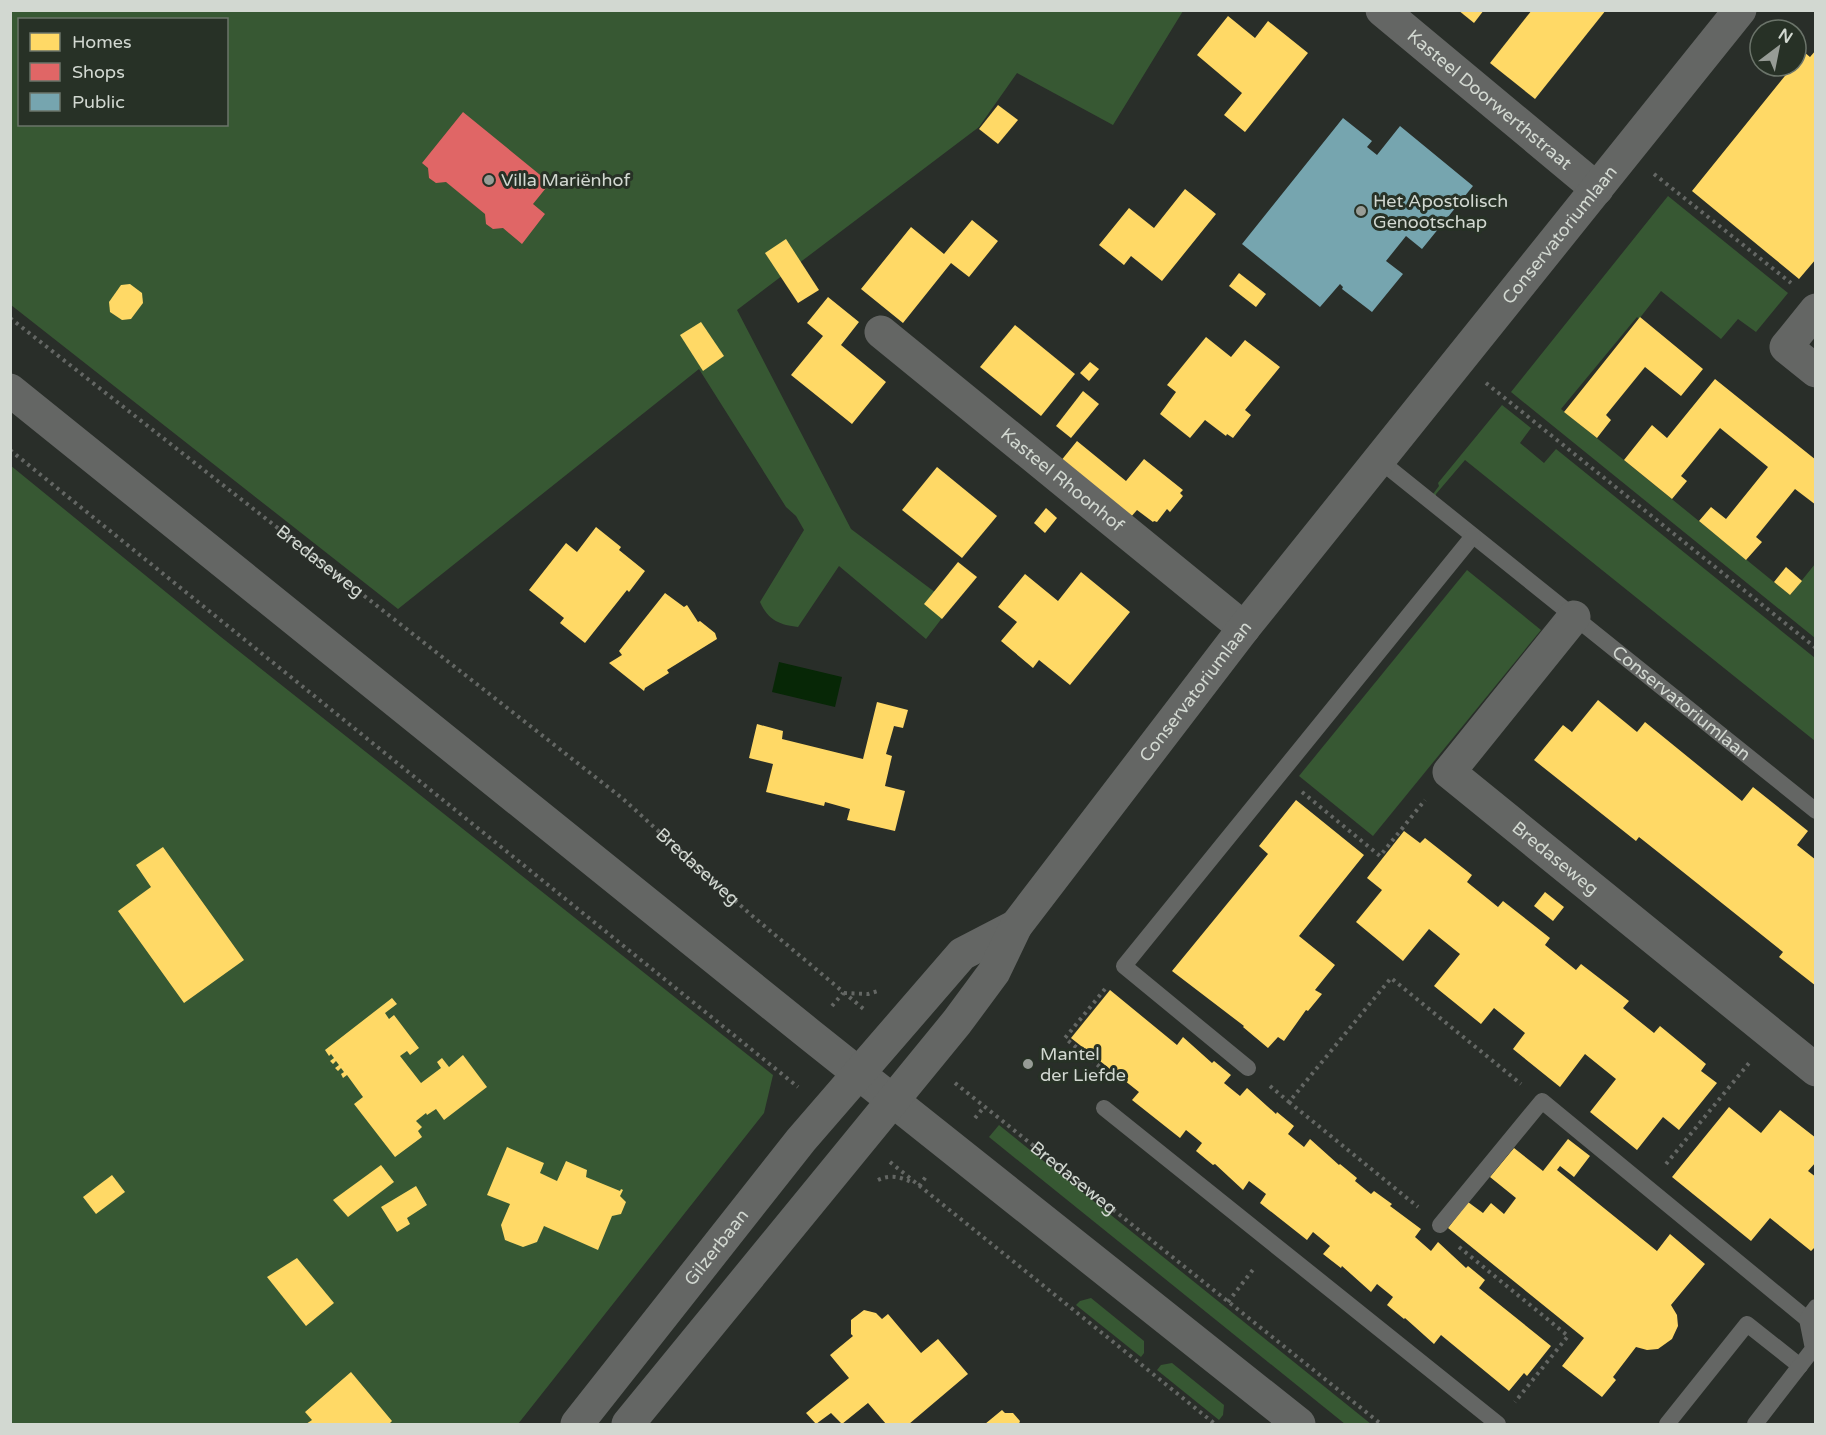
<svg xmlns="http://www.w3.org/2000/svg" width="1826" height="1435" font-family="'Varela Round',sans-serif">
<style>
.green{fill:#375833;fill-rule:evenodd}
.water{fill:#072706}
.homes{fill:#ffd966}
.shops{fill:#e06666}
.public{fill:#76a5af}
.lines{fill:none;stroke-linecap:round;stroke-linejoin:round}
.path{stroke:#646764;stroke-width:4;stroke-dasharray:3 4.5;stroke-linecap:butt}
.service{stroke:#646664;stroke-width:16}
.minor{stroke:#646664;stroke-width:33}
.tertiary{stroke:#646664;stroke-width:33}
.poi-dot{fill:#979c96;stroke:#273126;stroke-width:2}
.labels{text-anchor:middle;stroke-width:6;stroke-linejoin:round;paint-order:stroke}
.street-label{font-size:18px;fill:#d2d8d1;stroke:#273126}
.poi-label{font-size:18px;fill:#d2d8d1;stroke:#273126;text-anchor:start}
</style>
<rect width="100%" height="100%" fill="#292e29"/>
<g class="green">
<path d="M10,11H1183L1113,125L1017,73L979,127L737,310L851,529L952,605L926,639L839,566L798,627C779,625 768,620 760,602L804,530L796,516L786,507L699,369L398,609L11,305ZM20,20H226V124H20Z"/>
<path d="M1668,196L1788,293L1756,332L1738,319L1721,339L1661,291L1639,319L1637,317L1561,409L1790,595L1815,564V638L1511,392Z"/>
<path d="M1502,405L1531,428L1520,443L1544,463L1556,449L1815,658V741L1465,460L1436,494V497L1433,494L1439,486L1438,483Z"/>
<path d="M10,465L221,637L773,1075L764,1113L518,1424H11Z"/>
<path d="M1467,570L1541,630L1373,836L1299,776Z"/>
<path d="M999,1125L1371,1424H1345L989,1137Z"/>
<path d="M1091,1298L1144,1341V1353L1141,1357L1076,1305L1080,1301Z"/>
<path d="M1172,1363L1224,1405L1223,1415L1219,1420L1157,1370L1161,1365Z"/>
</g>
<path class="water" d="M779,662L842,677L835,707L772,692Z"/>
<g class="homes">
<path d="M1458,10H1484L1474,23Z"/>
<path d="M1532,10H1606L1535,99L1490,63Z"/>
<path d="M1228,16L1255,38L1268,21L1308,53L1245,132L1224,115L1242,93L1197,55Z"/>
<path d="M1816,50V259L1799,279L1692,191L1793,66H1796V62L1804,52L1810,57Z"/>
<path d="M998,105L1018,120L998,144L979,129Z"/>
<path d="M1185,189L1216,214L1162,281L1131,256L1124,265L1099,245L1129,208L1154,228Z"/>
<path d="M972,220L998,241L969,277L951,263L903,323L861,289L911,227L944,254Z"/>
<path d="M786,239L819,290L798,303L765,253Z"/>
<path d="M1239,273L1266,294L1256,307L1229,286Z"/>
<path d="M130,284L142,293L143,303L131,319L122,320L110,312L109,302L121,285Z"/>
<path d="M828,297L859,322L841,345L886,382L852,424L791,375L823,336L807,323Z"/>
<path d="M1640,317L1703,369L1681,396L1645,367L1606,415L1611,420L1597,438L1564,412Z"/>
<path d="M701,322L724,356L703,371L680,335Z"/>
<path d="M1015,325L1075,374L1041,416L980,367Z"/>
<path d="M1206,337L1231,357L1245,340L1280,367L1245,410L1251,415L1233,438L1227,434L1226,436L1205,420L1190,438L1160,414L1176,392L1167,385Z"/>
<path d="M1090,362L1099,369L1089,381L1080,373Z"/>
<path d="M1715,379L1816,460V505L1795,489L1756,537L1762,542L1746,560L1699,521L1711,507L1726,519L1768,467L1720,428L1681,476L1687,481L1672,499L1624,460L1652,425L1667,438Z"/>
<path d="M1083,391L1099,404L1071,438L1056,426Z"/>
<path d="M1077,441L1126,481L1144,459L1183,490L1180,493L1183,496L1170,512L1167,509L1157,522L1154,521L1153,522L1137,510L1130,518L1060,462Z"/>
<path d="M937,467L997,516L962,558L902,510Z"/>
<path d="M1046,508L1057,518L1045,533L1034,523Z"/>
<path d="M596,527L621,547L619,550L645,571L629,592L627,590L585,643L560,623L564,618L529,590L566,543L577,552Z"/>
<path d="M958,562L977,577L942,619L924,604Z"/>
<path d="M1786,567L1802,581L1790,595L1774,582Z"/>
<path d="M1081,572L1130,612L1070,685L1039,660L1033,668L1001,641L1017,622L998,607L1025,574L1058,601Z"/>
<path d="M665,593L684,607L687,605L698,622L700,621L715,633L717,639L667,670L669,673L645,688L644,691L609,663L622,655L619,651Z"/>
<path d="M1598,700L1637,732L1645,722L1742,801L1753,787L1808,831L1797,845L1816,860V986L1779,957L1783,952L1668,860L1639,837L1636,841L1534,760L1563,725L1572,732Z"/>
<path d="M877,702L908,710L903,728L894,726L886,754L892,756L885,786L905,791L895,831L847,820L850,809L825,802L824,806L766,792L773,764L749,758L757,724L783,731L782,739L863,759Z"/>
<path d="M1296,800L1364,855L1299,936L1335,965L1315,990L1322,994L1308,1011L1306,1010L1284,1041L1278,1037L1268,1048L1243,1027L1244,1026L1172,971L1268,854L1259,846Z"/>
<path d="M1404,831L1420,843L1425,838L1472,875L1467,882L1498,907L1503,901L1550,938L1545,945L1576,970L1581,964L1629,1001L1623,1008L1654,1033L1660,1026L1706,1064L1701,1071L1717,1083L1679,1130L1663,1117L1637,1150L1590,1112L1616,1079L1585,1054L1560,1087L1513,1049L1525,1033L1494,1008L1481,1024L1434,986L1460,954L1429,929L1403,961L1356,922L1382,890L1367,878Z"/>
<path d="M163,847L244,960L184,1003L118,911L151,887L136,865Z"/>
<path d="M1545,892L1564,907L1553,921L1534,906Z"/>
<path d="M1110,990L1177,1045L1183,1037L1212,1063L1214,1061L1231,1075L1224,1083L1240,1096L1247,1088L1276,1114L1277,1112L1294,1126L1288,1134L1304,1147L1310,1139L1339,1165L1340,1164L1357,1178L1355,1181L1371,1194L1374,1191L1392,1204L1390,1206L1421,1229L1415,1237L1431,1251L1438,1242L1466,1268L1468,1266L1485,1280L1479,1288L1551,1346L1527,1376L1524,1373L1509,1391L1441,1335L1434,1344L1405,1318L1404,1319L1387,1305L1393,1297L1377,1284L1371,1292L1342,1266L1341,1268L1323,1254L1330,1246L1313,1232L1307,1240L1260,1203L1266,1194L1249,1181L1243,1190L1215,1164L1213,1165L1196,1151L1202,1143L1186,1130L1180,1138L1132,1100L1139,1092L1071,1038Z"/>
<path d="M392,998L397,1004L385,1013L389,1019L394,1015L419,1048L410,1055L407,1051L400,1056L421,1083L441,1068L437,1062L442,1058L449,1067L463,1055L487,1087L444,1120L436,1109L427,1115L426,1113L416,1121L422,1127L418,1131L422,1137L395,1157L354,1104L363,1097L347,1075L343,1078L341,1074L344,1072L341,1068L338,1071L335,1068L339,1065L336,1061L333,1064L330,1061L334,1058L331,1054L329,1056L325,1050Z"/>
<path d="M1729,1107L1761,1133L1780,1110L1816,1138V1162L1808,1171L1816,1177V1246L1811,1251L1770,1218L1751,1241L1672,1177Z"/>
<path d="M1568,1139L1590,1156L1574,1177L1560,1166L1557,1170L1657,1251L1670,1234L1705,1264L1671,1305L1677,1315L1678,1326L1672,1339L1658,1349L1647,1350L1636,1347L1613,1377L1616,1380L1602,1397L1562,1366L1584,1338L1448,1228L1468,1202L1483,1213L1491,1203L1504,1214L1516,1198L1490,1177L1514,1148L1543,1171Z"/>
<path d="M507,1147L544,1163L540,1173L557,1181L566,1161L587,1170L586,1177L620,1191L621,1189L623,1190L620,1196L626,1202L621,1214L612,1216L598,1250L544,1226L537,1242L523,1247L505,1240L501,1225L510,1204L487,1195Z"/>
<path d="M381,1165L394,1182L348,1217L333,1200Z"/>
<path d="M112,1175L125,1192L96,1214L83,1197Z"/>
<path d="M416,1186L427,1205L407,1218L410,1224L397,1232L381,1207Z"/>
<path d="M297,1258L334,1303L306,1326L267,1277Z"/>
<path d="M864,1310L876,1313L882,1319L888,1314L921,1353L938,1339L968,1374L909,1424H886L868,1403L842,1424L831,1413L816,1424L806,1413L849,1378L830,1355L853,1336L851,1334V1320Z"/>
<path d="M351,1372L392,1421L390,1423L392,1424H306L312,1420L305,1412Z"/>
<path d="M1002,1410L1005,1413H1013L1020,1421L1019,1424H985Z"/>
</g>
<path class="shops" d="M463,112L550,183L533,204L545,214L522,244L503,228L493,229L486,224L485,214L446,182L436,183L429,178L428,168L422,163Z"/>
<path class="public" d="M1343,118L1372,141L1367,147L1377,155L1400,126L1473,186L1422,249L1406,236L1386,261L1403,274L1372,312L1342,289L1343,287L1340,284L1320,307L1242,244Z"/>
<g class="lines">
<g class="path">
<path d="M1654,174L1791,283"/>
<path id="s1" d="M10,318L622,798L750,914L866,1011"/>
<path d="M1486,383L1816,648"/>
<path d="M10,450L798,1087"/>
<path d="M1302,792L1380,856L1425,800"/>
<path d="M1105,989L1065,1038L1117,1081"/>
<path d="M844,993L868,994L878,991"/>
<path d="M832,1006L843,993"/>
<path id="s2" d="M955,1083L1381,1424"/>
<path d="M1270,1086L1289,1102L1391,978L1521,1084"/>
<path d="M1289,1102L1418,1207"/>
<path d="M975,1118L984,1107"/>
<path d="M890,1162L1215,1424"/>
<path d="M1666,1164L1749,1063"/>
<path d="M878,1180C891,1174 901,1177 913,1183"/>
<path d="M919,1186L928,1174"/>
<path d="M1459,1247L1568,1336L1515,1402"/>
<path d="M1228,1302L1255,1267"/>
</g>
<g class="service">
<path id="s3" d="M1379,460L1816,811"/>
<path d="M1248,1068L1124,966L1473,536"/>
<path d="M1104,1108L1498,1424"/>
<path d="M1440,1225L1542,1101L1807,1319"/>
<path d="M1667,1424L1747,1324L1800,1366"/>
<path d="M1755,1424L1813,1349L1807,1319L1816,1307"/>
</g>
<g class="minor">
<path id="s4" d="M1382,10L1597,189"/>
<path d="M1816,310L1786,347L1816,371"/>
<path id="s5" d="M881,332L1244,628"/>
<path id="s6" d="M1574,617L1449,772L1816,1070"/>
</g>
<g class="tertiary">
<path d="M10,390L809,1034L1299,1424"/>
<path id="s7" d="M577,1424L801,1140L962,954L1016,926"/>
<path id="s8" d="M628,1424L957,1022L994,972L1016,926L1244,628L1740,10"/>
</g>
</g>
<g class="poi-dot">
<circle cx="489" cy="180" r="6"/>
<circle cx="1361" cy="211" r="6"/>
<circle cx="1028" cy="1064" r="6"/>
</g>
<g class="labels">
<g class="street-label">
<text dy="6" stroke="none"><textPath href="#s4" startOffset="140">Kasteel Doorwerthstraat</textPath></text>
<text dy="6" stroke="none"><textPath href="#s8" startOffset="1512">Conservatoriumlaan</textPath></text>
<text dy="6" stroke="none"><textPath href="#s5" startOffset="234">Kasteel Rhoonhof</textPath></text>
<text dy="6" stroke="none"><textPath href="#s1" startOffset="394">Bredaseweg</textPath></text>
<text dy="6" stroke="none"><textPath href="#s8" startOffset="928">Conservatoriumlaan</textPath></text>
<text dy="6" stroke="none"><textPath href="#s3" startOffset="388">Conservatoriumlaan</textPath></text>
<text dy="6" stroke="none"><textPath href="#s6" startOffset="336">Bredaseweg</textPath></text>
<text dy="6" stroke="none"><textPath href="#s1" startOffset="880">Bredaseweg</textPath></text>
<text dy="6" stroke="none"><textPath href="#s2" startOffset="152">Bredaseweg</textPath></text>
<text dy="6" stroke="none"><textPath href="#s7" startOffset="225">Gilzerbaan</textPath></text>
</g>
<g class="poi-label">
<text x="501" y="186">Villa Mariënhof</text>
<text x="1373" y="207">Het Apostolisch<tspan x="1373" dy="21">Genootschap</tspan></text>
<text x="1040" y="1060">Mantel<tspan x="1040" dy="21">der Liefde</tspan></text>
</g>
</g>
<rect width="1826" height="1435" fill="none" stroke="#d2d8d1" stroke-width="24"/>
<rect x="18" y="18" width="210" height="108" fill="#273126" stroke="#6b746a" stroke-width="1.5"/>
<rect x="30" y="33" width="30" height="18" fill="#ffd966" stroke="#6b746a" stroke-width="1.5"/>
<text x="72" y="48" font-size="18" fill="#d2d8d1">Homes</text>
<rect x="30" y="63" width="30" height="18" fill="#e06666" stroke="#6b746a" stroke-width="1.5"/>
<text x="72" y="78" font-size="18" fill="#d2d8d1">Shops</text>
<rect x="30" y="93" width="30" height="18" fill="#76a5af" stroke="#6b746a" stroke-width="1.5"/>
<text x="72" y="108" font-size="18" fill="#d2d8d1">Public</text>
<g transform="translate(1778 48) rotate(32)"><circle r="28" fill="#273126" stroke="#6b746a" stroke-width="1.5"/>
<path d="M0-4.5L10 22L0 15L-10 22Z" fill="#979c96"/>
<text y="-9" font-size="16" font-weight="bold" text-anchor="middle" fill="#d2d8d1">N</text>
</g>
</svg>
